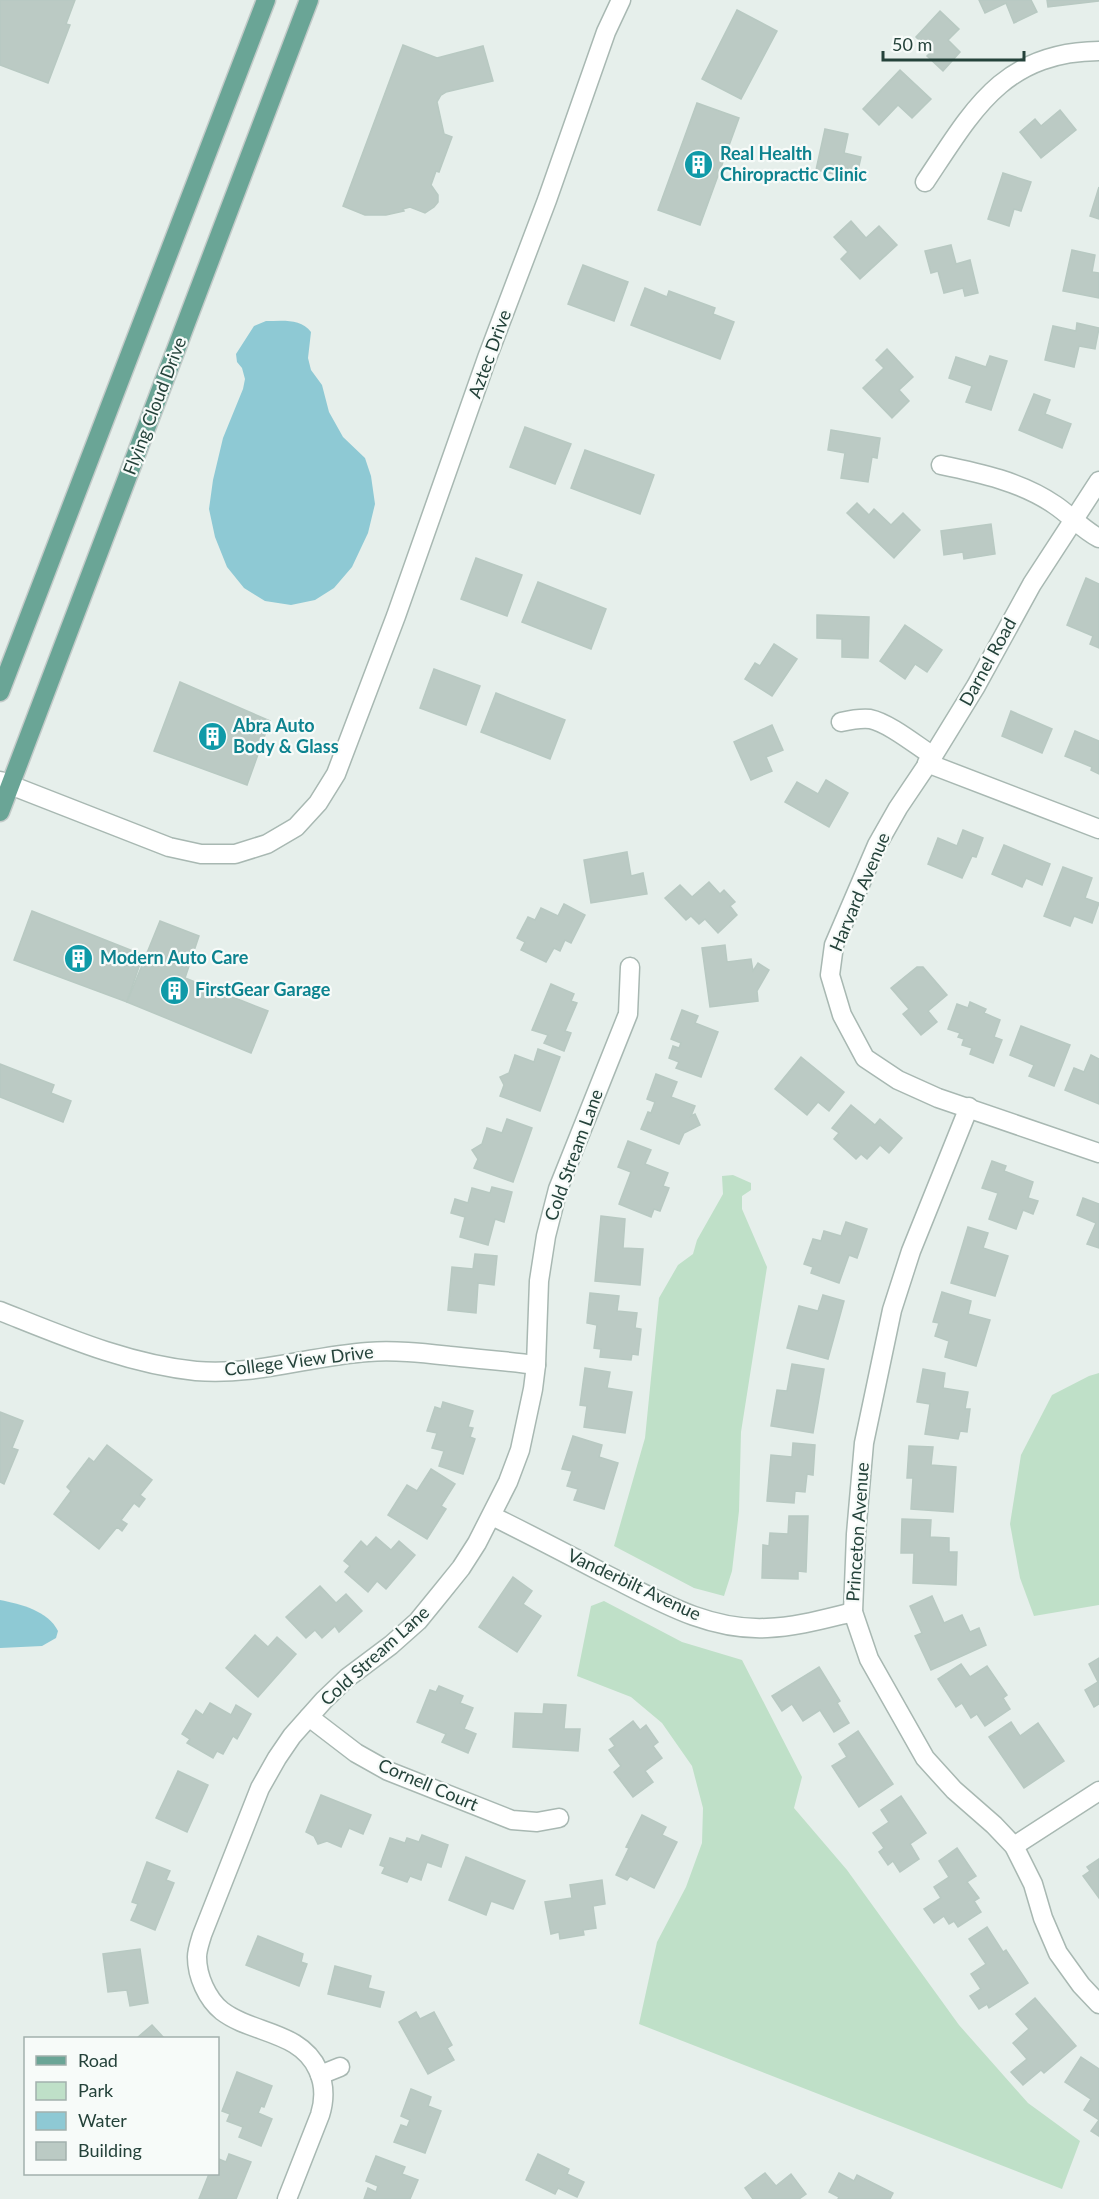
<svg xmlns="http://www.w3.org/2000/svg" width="1099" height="2199" font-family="Lato,sans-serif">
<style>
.green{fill:#bfe0c8}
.water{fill:#8ec9d4}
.building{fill:#bbcac4;stroke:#b8c9c2;stroke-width:1.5}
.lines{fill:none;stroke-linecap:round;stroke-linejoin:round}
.minor-casing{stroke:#a8b8b2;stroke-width:21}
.primary-casing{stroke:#c2cac8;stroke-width:21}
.minor{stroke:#fff;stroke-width:18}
.primary{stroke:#6aa596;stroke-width:18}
.labels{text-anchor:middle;stroke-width:4.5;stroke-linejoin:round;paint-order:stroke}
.culture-label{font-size:18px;font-weight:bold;fill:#0d838f;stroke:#f7fbf9;text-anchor:start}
.street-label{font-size:18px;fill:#24423a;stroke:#f7fbf9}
</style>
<rect width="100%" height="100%" fill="#e6efeb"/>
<g class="green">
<path d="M733,1175L751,1183V1190L742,1196V1209L767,1267L741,1432L739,1511L732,1571L724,1596L694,1588L614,1546L645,1438L659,1298L678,1265L693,1254L697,1240L723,1194L722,1176Z"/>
<path d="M1099,1373V1605L1034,1616L1020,1578L1010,1524L1021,1455L1052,1395L1089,1376Z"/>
<path d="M604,1601L682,1642L742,1660L802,1777L794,1808L847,1870L959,2025L1028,2103L1080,2141L1062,2189L639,2024L657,1942L686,1887L702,1843L703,1808L692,1766L662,1723L631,1697L577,1676L591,1606Z"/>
</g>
<g class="water">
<path d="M266,321C282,321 301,318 311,332L308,358L311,370L322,385L329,412L343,437L365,458L371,476L375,504L368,533L352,567L334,588L315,600L291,605L265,601L244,588L227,567L215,537L209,509L213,480L223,438L243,389L245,379L242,368L237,362L236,354L254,326Z"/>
<path d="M0,1600C21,1604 48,1611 58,1631L56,1638L42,1646L0,1648Z"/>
</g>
<g class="building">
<path d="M0,0H75L66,24L70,25L48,83L0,65Z"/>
<path d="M979,0H1031L1037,12L1014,23L1006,3L985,13Z"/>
<path d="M1047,0H1099V1L1048,7Z"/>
<path d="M737,10L777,31L741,99L702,79Z"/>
<path d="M940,11L959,29L948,40L960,52L943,71L927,56L931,52L916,37Z"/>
<path d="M403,45L437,58L483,46L493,81L446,92L441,95L437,102L444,134L452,137L439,172L436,171L431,185L438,195V202L434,207L425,213L410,207L403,209L404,211L386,215H365L343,206Z"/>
<path d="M900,70L931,99L912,118L898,105L879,125L863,109Z"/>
<path d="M697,103L739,118L700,225L658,210Z"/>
<path d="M1060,110L1076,130L1041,158L1020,132L1035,119L1041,126Z"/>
<path d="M825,129L848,134L844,153L861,157L856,179L816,170Z"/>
<path d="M1003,173L1031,182L1021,211L1014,209L1009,226L988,219Z"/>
<path d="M1099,187V219L1090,216Z"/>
<path d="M851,221L866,238L879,226L897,245L860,279L841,259L848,252L834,237Z"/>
<path d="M951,245L956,264L970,260L978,293L965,296L963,288L944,293L938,271L931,273L925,251Z"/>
<path d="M1072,250L1095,255L1092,272L1099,273V298L1063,291Z"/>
<path d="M583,265L628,282L614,321L568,304Z"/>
<path d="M645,288L667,297L669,291L715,308L713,314L734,322L720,359L631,325Z"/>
<path d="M1077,323L1099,328L1095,349L1079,346L1074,367L1045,360L1053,326L1076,331Z"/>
<path d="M887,349L913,377L899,390L909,401L892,418L863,388L884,368L876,360Z"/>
<path d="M990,356L1007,361L991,410L966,402L972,386L949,378L956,357L986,367Z"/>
<path d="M1034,394L1050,400L1045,414L1071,424L1062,448L1019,430Z"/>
<path d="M525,427L571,444L555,484L510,467Z"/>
<path d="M831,430L880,438L877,458L872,457L868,482L841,478L845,453L828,450Z"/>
<path d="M585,450L654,475L640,514L571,488Z"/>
<path d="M857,503L869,515L874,509L891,525L903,513L920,530L894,558L847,513Z"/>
<path d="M991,524L995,554L964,559L963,552L944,555L941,531Z"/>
<path d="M476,558L522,575L507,616L461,599Z"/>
<path d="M1086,578L1099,584V648L1090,644L1093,636L1067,625Z"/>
<path d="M538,582L606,609L591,649L522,622Z"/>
<path d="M817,615L869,617L868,658L842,657V639L817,638Z"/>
<path d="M905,625L942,650L927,672L915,664L905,679L880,661Z"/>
<path d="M774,644L797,659L772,696L745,679L755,663L760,666Z"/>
<path d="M434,669L480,686L466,725L420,708Z"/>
<path d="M180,682L270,721L247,785L154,751Z"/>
<path d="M496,693L565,720L550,759L481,732Z"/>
<path d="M1011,711L1052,729L1042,753L1002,736Z"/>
<path d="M772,725L783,750L766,757L772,771L751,780L734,742Z"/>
<path d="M1075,731L1099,741V774L1091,770L1092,767L1065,756Z"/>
<path d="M826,780L848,793L829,827L785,802L797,782L818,794Z"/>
<path d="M963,830L983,838L976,857L972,856L962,878L928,864L938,838L957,846Z"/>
<path d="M1004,845L1050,864L1042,885L1026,878L1022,887L992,874Z"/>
<path d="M627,852L631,876L643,873L647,894L591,903L584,860Z"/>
<path d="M1063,867L1092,878L1085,898L1099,903L1092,923L1074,916L1070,926L1044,916Z"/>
<path d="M709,882L720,894L724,890L735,902L730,906L737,915L718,933L705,919L699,924L691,916L686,920L665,898L680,885L692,897Z"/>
<path d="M564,904L585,915L571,943L565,940L560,951L554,948L546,962L521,950L525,942L517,938L528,917L535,920L541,908L558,916Z"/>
<path d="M32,911L143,955L127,1002L14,960Z"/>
<path d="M160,921L199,936L185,978L268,1011L251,1053L127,1002Z"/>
<path d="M725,945L727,962L751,959L753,971L758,963L769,970L757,991L758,1001L710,1007L702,948Z"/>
<path d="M917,967H923L947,995L928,1011L937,1022L921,1035L903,1014L909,1009L891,988Z"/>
<path d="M551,984L574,994L571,1001L577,1003L565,1031L571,1033L564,1051L544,1043L548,1035L532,1030Z"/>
<path d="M970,1002L986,1009L984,1013L1000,1020L994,1037L1002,1040L993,1063L970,1054L972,1048L962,1045L964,1039L958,1037L960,1033L948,1029L957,1004L968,1008Z"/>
<path d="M682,1010L698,1016L695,1023L718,1032L701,1077L676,1068L679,1062L669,1058L673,1046L679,1048L681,1043L671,1039Z"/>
<path d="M1021,1026L1070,1045L1054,1086L1029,1076L1034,1065L1010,1055Z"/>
<path d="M538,1049L560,1057L540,1111L500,1096L504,1085L500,1077L509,1073L515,1055L534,1062Z"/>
<path d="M1091,1055L1099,1059V1104L1065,1090L1074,1068L1084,1072Z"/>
<path d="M801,1057L844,1092L829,1111L818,1102L807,1115L775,1089Z"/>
<path d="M0,1064L54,1085L51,1093L71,1101L63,1122L0,1097Z"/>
<path d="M656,1074L677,1082L671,1097L695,1106L691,1116L695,1114L700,1125L684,1133L679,1144L641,1129L648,1112L651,1113L655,1102L647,1099Z"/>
<path d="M851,1105L875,1125L880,1119L902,1138L889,1153L880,1145L867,1159L861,1154L856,1159L834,1139L839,1133L832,1128Z"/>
<path d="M507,1119L532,1128L513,1182L474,1168L478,1159L472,1150L482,1144L487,1128L502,1133Z"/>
<path d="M628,1141L651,1150L645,1164L668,1173L663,1186L669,1188L660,1211L654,1209L651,1217L619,1204L631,1172L618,1167Z"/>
<path d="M992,1161L1006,1166L1004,1171L1033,1182L1028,1198L1038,1201L1033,1214L1023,1210L1016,1229L989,1219L998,1193L982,1188Z"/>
<path d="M492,1187L512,1192L504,1222L495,1219L488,1245L460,1237L465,1217L451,1213L455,1199L468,1203L472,1188L490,1193Z"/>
<path d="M1083,1198L1099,1204V1248L1087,1244L1096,1223L1077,1215Z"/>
<path d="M601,1216L625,1219L623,1248L643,1249L640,1285L595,1281Z"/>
<path d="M846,1222L867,1229L857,1258L849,1255L839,1283L811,1273L813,1267L804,1264L813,1239L821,1241L824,1231L841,1236Z"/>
<path d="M968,1227L988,1233L983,1248L1008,1256L995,1296L951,1283Z"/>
<path d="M475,1254L497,1256L494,1285L478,1283L476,1313L448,1310L452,1267L473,1269Z"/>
<path d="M942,1292L971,1301L968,1314L990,1320L976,1366L945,1357L949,1341L935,1336L939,1323L933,1322Z"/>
<path d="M590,1293L619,1296L617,1311L637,1313L635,1328L641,1329L638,1355L632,1354L631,1360L600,1357L601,1349L594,1348L597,1325L587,1323Z"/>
<path d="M823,1295L844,1301L828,1359L787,1348L799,1306L818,1311Z"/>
<path d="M792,1364L824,1369L813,1433L771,1426L777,1390L787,1391Z"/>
<path d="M585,1368L610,1372L607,1388L632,1392L625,1433L584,1427L587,1406L580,1405Z"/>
<path d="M923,1369L945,1373L943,1388L968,1392L965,1409H970L967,1432L960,1431L958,1439L925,1434L930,1404L917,1402Z"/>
<path d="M443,1402L473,1411L468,1427L473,1428L470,1437L475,1439L463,1474L439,1466L444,1451L432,1448L437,1433L427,1431L435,1407L441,1409Z"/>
<path d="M0,1412L23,1421L12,1448L18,1450L4,1484L0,1482Z"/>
<path d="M573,1436L602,1445L599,1457L618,1463L604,1509L574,1500L578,1489L567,1486L572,1471L562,1469Z"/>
<path d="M793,1443L815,1445L813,1475L807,1474L805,1492L795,1491L794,1503L767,1501L771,1455L792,1457Z"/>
<path d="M107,1445L152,1480L140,1495L145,1499L139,1507L134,1503L121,1520L127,1524L122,1531L117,1527L99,1549L54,1514L71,1491L67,1487L89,1458L94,1462Z"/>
<path d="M909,1446L933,1447L931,1465L956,1467L953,1512L911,1509L913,1478H907Z"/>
<path d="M431,1469L455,1484L441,1506L446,1509L427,1539L388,1515L407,1485L417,1491Z"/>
<path d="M789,1516H808L806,1572L798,1571V1579L762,1578L763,1545L769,1546L770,1533L788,1534Z"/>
<path d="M902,1519L931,1520L930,1537L949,1538V1552H957L956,1585L913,1583L914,1553H901Z"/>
<path d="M376,1537L391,1550L399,1541L415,1555L386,1589L377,1581L368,1592L345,1572L350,1566L344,1561L361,1541L367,1547Z"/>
<path d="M513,1577L532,1591L523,1604L541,1616L517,1652L479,1627Z"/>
<path d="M320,1586L336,1603L346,1594L362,1611L339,1632L335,1626L322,1638L315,1630L306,1638L286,1617Z"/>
<path d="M932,1596L944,1623L962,1615L970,1632L979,1628L986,1645L931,1670L915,1636L922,1633L910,1606Z"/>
<path d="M255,1635L268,1647L277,1637L296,1654L258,1697L226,1668Z"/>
<path d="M1099,1658V1704L1094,1707L1085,1690L1098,1682L1089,1664Z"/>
<path d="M961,1664L970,1677L987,1666L1007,1695L1003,1698L1010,1709L985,1726L977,1714L971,1718L962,1703L956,1707L938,1679Z"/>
<path d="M819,1667L840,1701L837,1703L849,1723L834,1732L820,1710L803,1721L792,1704L782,1711L772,1696Z"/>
<path d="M439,1686L463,1696L460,1703L473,1708L464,1729L476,1734L468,1753L442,1742L446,1734L417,1722L430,1690L436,1692Z"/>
<path d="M210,1703L231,1715L236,1705L251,1714L237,1739L233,1736L223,1754L217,1751L213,1758L187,1743L190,1739L182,1734L196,1710L203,1715Z"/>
<path d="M544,1704L566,1705L564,1729H580L578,1751L513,1747L515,1713L543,1714Z"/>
<path d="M633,1721L640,1730L646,1725L658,1742L653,1746L662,1758L645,1771L653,1782L633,1797L614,1772L621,1766L609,1750L615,1746L610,1739Z"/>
<path d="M1011,1722L1020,1736L1038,1723L1064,1761L1024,1788L989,1737Z"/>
<path d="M858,1731L893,1784L859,1807L832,1766L847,1757L839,1744Z"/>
<path d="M178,1771L208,1785L187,1832L156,1818Z"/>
<path d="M321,1795L371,1815L363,1834L349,1828L341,1847L327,1841L318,1844L314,1836L306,1832Z"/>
<path d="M901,1796L926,1833L910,1844L919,1859L900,1872L893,1861L888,1865L879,1852L884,1848L873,1833L889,1822L881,1810Z"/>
<path d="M642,1815L666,1827L662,1835L677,1842L654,1888L630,1876L627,1880L616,1875L629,1848L626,1847Z"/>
<path d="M422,1835L448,1845L441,1867L427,1862L421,1880L410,1876L407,1882L382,1873L385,1867L380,1865L390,1838L405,1843L407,1838L419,1842Z"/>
<path d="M957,1848L976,1876L967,1882L979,1898L974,1901L981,1912L958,1927L954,1921L949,1924L944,1916L934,1923L924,1909L941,1898L934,1887L949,1877L939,1861Z"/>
<path d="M466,1857L525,1881L513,1909L491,1901L486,1915L449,1900Z"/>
<path d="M1099,1859V1898L1083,1876L1090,1871L1087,1867Z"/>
<path d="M147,1862L170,1871L166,1880L174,1883L155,1930L131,1920L138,1904L132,1902Z"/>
<path d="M602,1880L605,1904L593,1906L596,1928L583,1930L584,1935L560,1939L559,1932L551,1934L545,1902L572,1898L570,1885Z"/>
<path d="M987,1927L1003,1952L1006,1950L1028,1983L989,2008L987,2004L979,2009L970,1996L981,1989L971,1974L986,1964L969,1939Z"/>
<path d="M258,1936L303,1954L301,1962L307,1964L299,1986L246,1965Z"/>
<path d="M140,1949L148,2003L130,2006L127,1990L108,1992L103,1954Z"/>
<path d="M335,1966L371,1976L368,1988L384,1992L380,2007L328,1994Z"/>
<path d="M1035,1998L1076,2046L1044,2073L1041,2070L1023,2085L1011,2072L1027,2059L1013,2043L1029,2029L1016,2014Z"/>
<path d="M416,2012L420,2019L434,2012L452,2045L447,2048L454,2060L428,2074L399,2022Z"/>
<path d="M152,2025L164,2038H137Z"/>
<path d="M1081,2057L1099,2069V2136L1091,2131L1099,2120L1084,2110L1091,2099L1065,2082Z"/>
<path d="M237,2072L272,2086L264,2107L261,2106L258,2113L272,2119L261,2146L239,2137L243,2127L227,2121L230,2114L222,2111Z"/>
<path d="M411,2089L431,2097L428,2106L441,2111L425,2153L394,2142L401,2125L407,2127L410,2120L401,2116Z"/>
<path d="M229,2154L251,2162L236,2199H199L209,2174H218L219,2159L226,2162Z"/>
<path d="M538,2154L569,2169L567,2174L584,2182L577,2197L558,2188L555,2194L526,2180Z"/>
<path d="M376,2156L405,2167L402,2174L418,2180L410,2199H364L368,2188L376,2192L378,2186L366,2181Z"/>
<path d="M765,2173L776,2186L791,2174L806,2194L799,2199H753L745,2188Z"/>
<path d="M839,2173L854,2181L857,2175L893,2193L890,2199H838L839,2197L829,2192Z"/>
</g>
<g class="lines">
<defs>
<g id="minor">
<path d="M925,182C973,110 1003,52 1099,51"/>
<path d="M941,465C980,473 1022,482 1055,505C1070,515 1083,530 1099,538"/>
<path d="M1099,481L1032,584L976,686L933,756L898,808L877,845L834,945L830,975L842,1015L865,1058L898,1080L938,1098L1099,1153"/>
<path d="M841,722C850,720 860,718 870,719C889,723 916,745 933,756"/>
<path d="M927,763L1099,829"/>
<path d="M0,781L169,847L201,854H235L267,844L296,827L318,803L336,774L396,616L487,358L547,200L606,32L621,0"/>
<path d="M969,1107L911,1251L892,1310L864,1443L856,1534L853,1612L869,1659L925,1758L954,1790L994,1825L1014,1846L1033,1884L1043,1918L1058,1953L1081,1985L1099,2004"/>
<path d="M0,1311C63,1336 127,1364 196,1371C256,1376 309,1356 368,1352C395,1350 422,1353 450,1356C478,1359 507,1361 536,1365"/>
<path d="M492,1516C531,1535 569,1555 607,1575C657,1600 708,1631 767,1628C796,1627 824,1619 853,1612"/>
<path d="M309,1717L356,1753L388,1771L512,1820L537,1822L559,1818"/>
<path d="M1014,1846L1099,1791"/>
<path d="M320,2075L340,2067"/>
<path d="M287,2199L320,2115C325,2099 325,2085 318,2070C301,2031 252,2034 222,2011C207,1999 197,1976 197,1957C197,1950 200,1942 202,1935L260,1788L277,1758L292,1736L324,1700L347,1678L391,1645L418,1621L440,1594L461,1568L477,1543L508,1482L520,1450L533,1389L536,1365L539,1281L546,1236L558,1189L628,1014L630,967"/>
</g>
<g id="primary">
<path d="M0,692L266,0"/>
<path d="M0,812L309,0"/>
</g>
</defs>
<use href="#minor" class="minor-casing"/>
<use href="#primary" class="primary-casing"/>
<use href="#minor" class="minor"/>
<use href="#primary" class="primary"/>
</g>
<defs>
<symbol id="building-disc" viewBox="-11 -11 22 22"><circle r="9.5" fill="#0f9aa8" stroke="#f7fbf9"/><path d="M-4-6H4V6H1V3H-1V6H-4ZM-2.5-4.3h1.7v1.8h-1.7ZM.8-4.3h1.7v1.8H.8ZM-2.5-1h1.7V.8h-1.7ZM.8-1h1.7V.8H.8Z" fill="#fff"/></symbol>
</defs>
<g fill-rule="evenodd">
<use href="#building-disc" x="682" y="148" width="33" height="33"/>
<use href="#building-disc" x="196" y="720" width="33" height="33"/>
<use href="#building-disc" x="62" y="942" width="33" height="33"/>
<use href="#building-disc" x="158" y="974" width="33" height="33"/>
</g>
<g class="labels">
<g class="culture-label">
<text x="720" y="160">Real Health<tspan x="720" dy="21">Chiropractic Clinic</tspan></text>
<text x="233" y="732">Abra Auto<tspan x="233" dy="21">Body &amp; Glass</tspan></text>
<text x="100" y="964">Modern Auto Care</text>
<text x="195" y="996">FirstGear Garage</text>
</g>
<g class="street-label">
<text transform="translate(490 354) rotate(-70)" y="6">Aztec Drive</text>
<text transform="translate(155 406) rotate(-69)" y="6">Flying Cloud Drive</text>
<text transform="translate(988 662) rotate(-61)" y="6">Darnel Road</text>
<text transform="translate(860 892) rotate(-67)" y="6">Harvard Avenue</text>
<text transform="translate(574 1155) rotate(-70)" y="6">Cold Stream Lane</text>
<text transform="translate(299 1361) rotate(-7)" y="6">College View Drive</text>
<text transform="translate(858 1532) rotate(-86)" y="6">Princeton Avenue</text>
<text transform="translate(634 1585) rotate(25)" y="6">Vanderbilt Avenue</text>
<text transform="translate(375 1656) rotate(-42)" y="6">Cold Stream Lane</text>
<text transform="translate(428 1785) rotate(23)" y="6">Cornell Court</text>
</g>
</g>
<rect x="24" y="2037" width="195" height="138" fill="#f7fbf9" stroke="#a3b1ad" stroke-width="1.5"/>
<rect x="36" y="2056" width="30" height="9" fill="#6aa596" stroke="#a3b1ad" stroke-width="1.5"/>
<text x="78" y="2067" font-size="18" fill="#24423a">Road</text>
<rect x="36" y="2082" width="30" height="18" fill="#bfe0c8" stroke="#a3b1ad" stroke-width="1.5"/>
<text x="78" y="2097" font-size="18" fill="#24423a">Park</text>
<rect x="36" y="2112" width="30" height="18" fill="#8ec9d4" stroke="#a3b1ad" stroke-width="1.5"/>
<text x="78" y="2127" font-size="18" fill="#24423a">Water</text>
<rect x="36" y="2142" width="30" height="18" fill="#bbcac4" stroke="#a3b1ad" stroke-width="1.5"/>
<text x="78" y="2157" font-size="18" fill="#24423a">Building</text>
<path d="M883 51v9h141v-9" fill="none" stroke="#24423a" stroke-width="3"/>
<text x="892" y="51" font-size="18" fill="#24423a" stroke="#f7fbf9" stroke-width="4.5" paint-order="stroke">50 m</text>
</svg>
